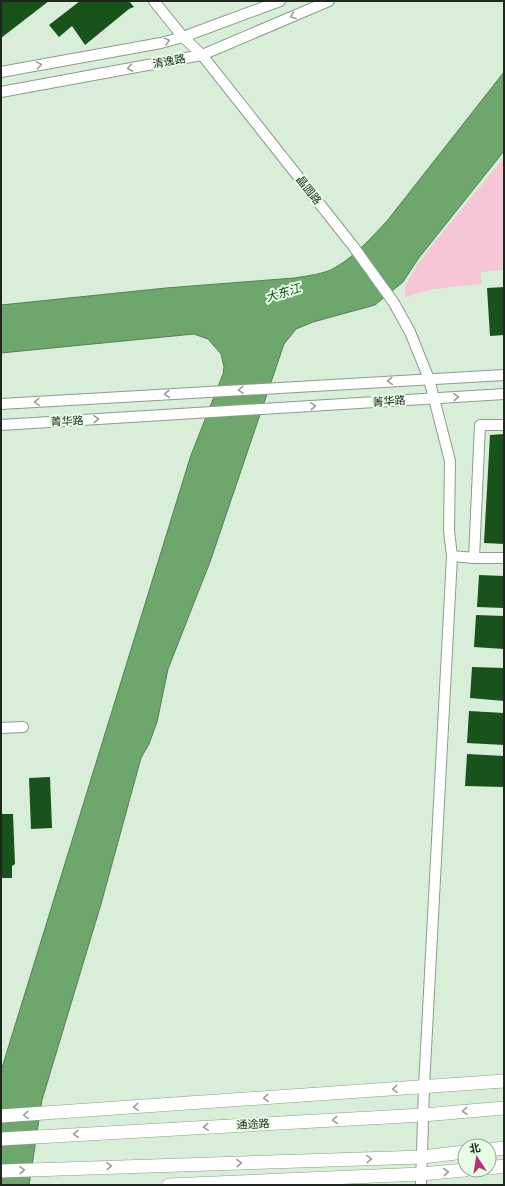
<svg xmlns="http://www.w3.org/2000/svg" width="505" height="1186" font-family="Lora,'Noto Sans SC',serif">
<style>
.green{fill:#f6c6d7}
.water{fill:#6da76c;stroke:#558055}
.building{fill:#19531c}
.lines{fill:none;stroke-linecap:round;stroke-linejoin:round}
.minor-casing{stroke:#8a9e89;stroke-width:12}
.major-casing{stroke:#8a9e89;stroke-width:14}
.minor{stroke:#fff;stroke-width:10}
.major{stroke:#fff;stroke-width:13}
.oneway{stroke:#9a9d9a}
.labels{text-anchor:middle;stroke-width:4;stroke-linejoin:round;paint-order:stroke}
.street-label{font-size:11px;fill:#1e261e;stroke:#e6fce5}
.water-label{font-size:12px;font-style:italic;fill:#0b4b11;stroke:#e6fce5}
</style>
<rect width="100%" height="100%" fill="#d9eed8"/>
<path class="green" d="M504,157V270L481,272V284L433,289L405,297V287L418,263Z"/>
<path class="water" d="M504,72V151L418,259L403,282L375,305L313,322L296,329L284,344L210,562L168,669L157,722L149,744L141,758L101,904L42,1100L29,1185H1V1071L191,455L223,374L224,367L221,354L208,339L194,334L1,353V305L166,288L294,278C306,276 326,274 336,267C355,256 372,237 387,221Z"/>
<g class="building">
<path d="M1,1H49L1,38Z"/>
<path d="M80,1H129L134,7L129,9L85,45L72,26L59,37L49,25Z"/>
<path d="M504,287V335L490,336L487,288Z"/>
<path d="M504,434V544L484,543L490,435Z"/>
<path d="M479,575L504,576V608L477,607Z"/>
<path d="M476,615L504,616V649L474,647Z"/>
<path d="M472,667L504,668V701L470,698Z"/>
<path d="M469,711L504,713V745L467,743Z"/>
<path d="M467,754L504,756V787L465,786Z"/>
<path d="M50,777L52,828L31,829L29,778Z"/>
<path d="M1,814H13L15,864L12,866V878H1Z"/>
</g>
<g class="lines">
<defs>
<g id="minor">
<path d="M154,1L183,37L202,55L353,246L394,303L410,332L429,379L450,461L449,531L452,556L424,1087L421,1185"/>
<path d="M1,72L161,43L183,37L280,1"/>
<path d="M1,92L202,55L329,1"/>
<path d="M1,404L504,375"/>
<path d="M1,425L504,394"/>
<path d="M504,425H480L474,558H504"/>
<path d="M452,556L474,558"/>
<path d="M1,728L23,727"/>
</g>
<g id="major">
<path d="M1,1116L504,1081"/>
<path d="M1,1139L423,1115L504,1108"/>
<path d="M489,1150L504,1148"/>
<path d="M489,1168L504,1166"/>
<path d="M1,1171L422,1157L465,1152"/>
<path d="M169,1185L421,1174L465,1170"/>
</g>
</defs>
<use href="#minor" class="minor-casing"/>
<use href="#major" class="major-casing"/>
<use href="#minor" class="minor"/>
<use href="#major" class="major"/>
</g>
<defs><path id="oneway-chevron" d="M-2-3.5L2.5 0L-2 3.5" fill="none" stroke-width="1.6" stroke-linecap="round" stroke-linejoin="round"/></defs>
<g class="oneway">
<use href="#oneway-chevron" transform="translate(293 16) rotate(157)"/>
<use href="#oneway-chevron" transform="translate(167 41) rotate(-15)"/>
<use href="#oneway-chevron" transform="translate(39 65) rotate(-10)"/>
<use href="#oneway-chevron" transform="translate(130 68) rotate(169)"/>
<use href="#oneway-chevron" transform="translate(390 381) rotate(177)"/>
<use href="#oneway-chevron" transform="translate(241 390) rotate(177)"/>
<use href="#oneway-chevron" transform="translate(167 394) rotate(177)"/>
<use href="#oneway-chevron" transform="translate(456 397) rotate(-3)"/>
<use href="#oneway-chevron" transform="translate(37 402) rotate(176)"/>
<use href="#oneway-chevron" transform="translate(313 406) rotate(-4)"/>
<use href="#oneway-chevron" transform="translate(96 419) rotate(-3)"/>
<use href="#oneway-chevron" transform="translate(395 1089) rotate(176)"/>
<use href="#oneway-chevron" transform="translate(266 1098) rotate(176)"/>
<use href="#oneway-chevron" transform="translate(136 1107) rotate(176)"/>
<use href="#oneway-chevron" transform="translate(465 1111) rotate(175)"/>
<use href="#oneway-chevron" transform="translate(26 1115) rotate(176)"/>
<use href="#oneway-chevron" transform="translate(335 1120) rotate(177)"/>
<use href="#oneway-chevron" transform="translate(206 1127) rotate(177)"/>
<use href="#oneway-chevron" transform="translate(76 1134) rotate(177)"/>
<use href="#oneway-chevron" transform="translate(369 1159) rotate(-2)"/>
<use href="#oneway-chevron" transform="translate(239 1163) rotate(-2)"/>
<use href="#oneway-chevron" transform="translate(109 1166) rotate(-2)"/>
<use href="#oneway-chevron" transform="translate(22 1170) rotate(-3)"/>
<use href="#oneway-chevron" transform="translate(446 1172) rotate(-6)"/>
</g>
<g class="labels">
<g class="street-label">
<text transform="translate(169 61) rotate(-11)" y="4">清逸路</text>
<text transform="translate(309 190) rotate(52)" y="4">晶圆路</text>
<text transform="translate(389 401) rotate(-4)" y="4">菁华路</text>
<text transform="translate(67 421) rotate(-3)" y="4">菁华路</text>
<text transform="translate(253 1124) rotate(-3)" y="4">通途路</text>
</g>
<g class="water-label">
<text transform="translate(283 293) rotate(-17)" y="4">大东江</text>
</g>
</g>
<rect width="505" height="1186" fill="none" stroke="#1e261e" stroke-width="4"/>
<g transform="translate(477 1158) rotate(348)"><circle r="19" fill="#e6fce5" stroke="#96a695"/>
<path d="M0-3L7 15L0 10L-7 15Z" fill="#b83173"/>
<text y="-6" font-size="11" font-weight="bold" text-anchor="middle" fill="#1e261e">北</text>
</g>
</svg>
